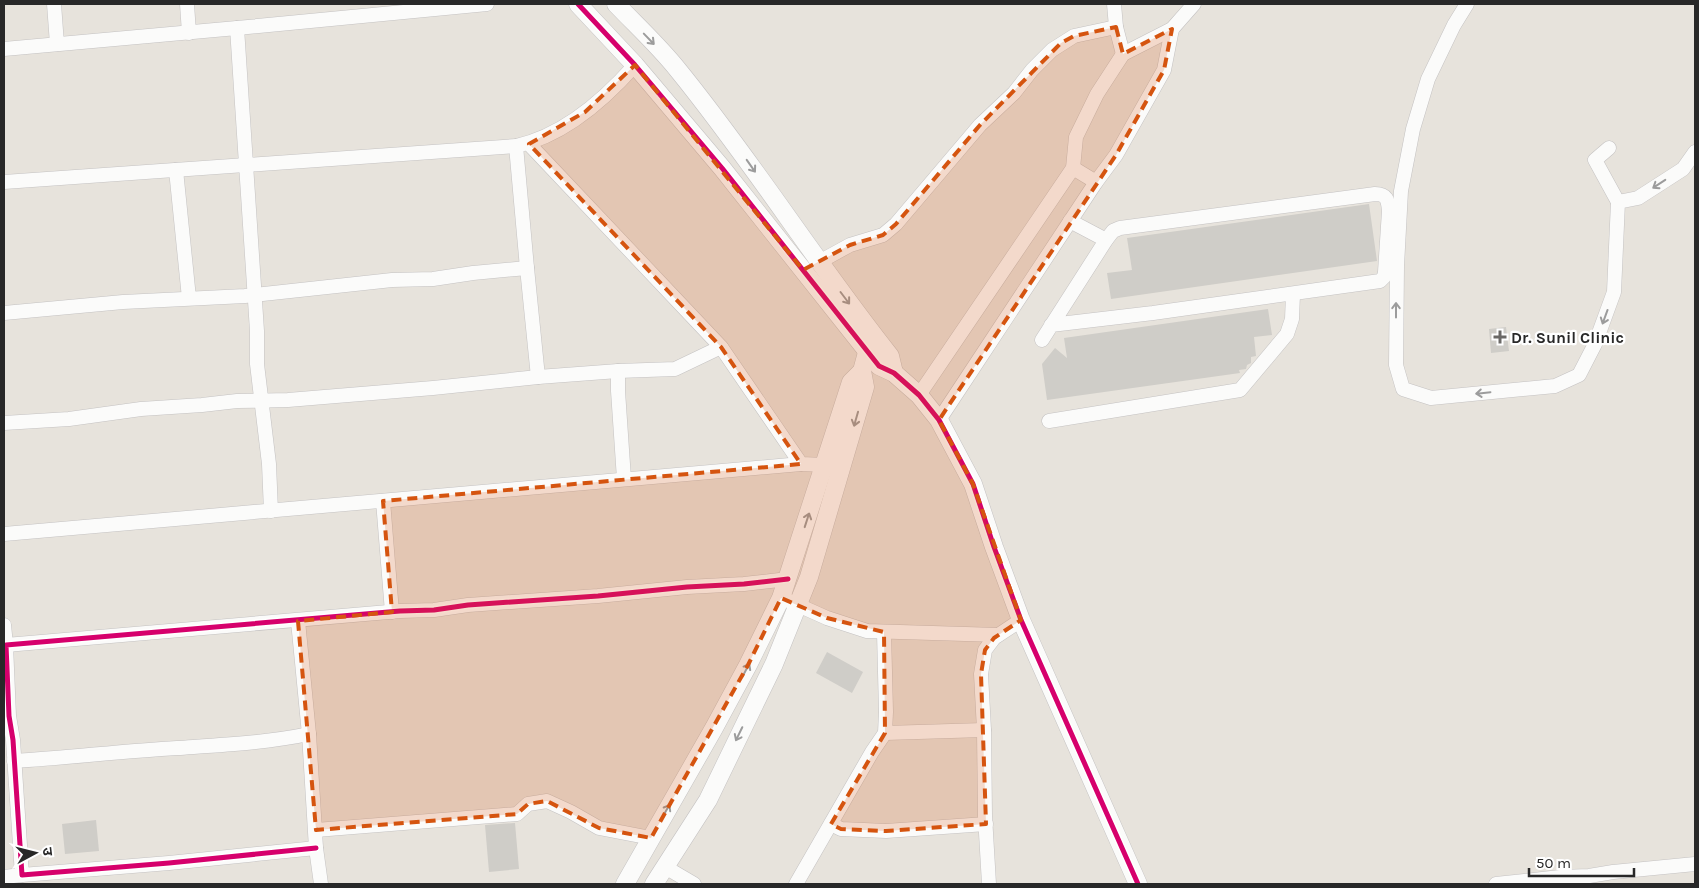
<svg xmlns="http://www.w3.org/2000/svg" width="1699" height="888" font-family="Karla,'Noto Sans Devanagari',sans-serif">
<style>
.building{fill:#cfcdc8}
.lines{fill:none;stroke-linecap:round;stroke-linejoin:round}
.minor-casing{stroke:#c4c2c2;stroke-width:15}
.tertiary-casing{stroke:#c4c2c2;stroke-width:19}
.minor{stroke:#fbfbfa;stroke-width:14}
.tertiary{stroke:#fbfbfa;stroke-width:18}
.cycleway-casing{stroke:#fff;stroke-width:8}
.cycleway{stroke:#d6006c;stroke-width:5}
.oneway{stroke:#9c9c9c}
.marked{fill:#d5540f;fill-opacity:0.2;stroke:#d5540f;stroke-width:4;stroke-dasharray:10 6;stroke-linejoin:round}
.poi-dot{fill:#6b6967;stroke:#fff;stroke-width:2}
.labels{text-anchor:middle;stroke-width:4.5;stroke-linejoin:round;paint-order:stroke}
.poi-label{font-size:16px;font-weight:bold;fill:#282828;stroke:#fff;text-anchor:start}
</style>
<rect width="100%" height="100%" fill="#e7e3dc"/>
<g class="building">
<path d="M1369,204L1377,261L1111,299L1107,273L1132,270L1127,238Z"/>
<path d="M1268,309L1272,335L1254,337L1256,356L1251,357V363L1247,365L1246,369L1239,370L1240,373L1047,400L1042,364L1055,348L1067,358L1064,338Z"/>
<path d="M1506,327L1509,351L1491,353L1489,329Z"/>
<path d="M827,652L863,672L852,693L816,673Z"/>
<path d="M96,820L99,851L65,854L62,824Z"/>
<path d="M515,823L519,869L489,872L485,825Z"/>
</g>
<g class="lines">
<defs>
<g id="minor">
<path d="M54,4L57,44"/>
<path d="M187,4L189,33"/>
<path d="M1114,4L1116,27"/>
<path d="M1467,4L1454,25L1428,79L1413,129L1401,191L1397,266L1396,365L1403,389L1431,398L1555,386L1579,375L1595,344L1614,292L1618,202L1638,198L1683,169L1695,152"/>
<path d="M237,28L257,331V364L269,464L271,511"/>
<path d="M4,49L237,28L487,4"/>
<path d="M529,144L721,347L801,464L825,465"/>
<path d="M516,146L527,268L538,377"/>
<path d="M1609,148L1595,160L1618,202"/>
<path d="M1073,168L1096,182"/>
<path d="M176,170L189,298"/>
<path d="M4,182L516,146C563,136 604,100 635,65"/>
<path d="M1070,221L1106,240"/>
<path d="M819,262L850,245L883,235L896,224L980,125L1014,93L1032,70L1052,50L1074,36L1116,27L1123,54"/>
<path d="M4,313L123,302L245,296L392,280L433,279L473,273L527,268"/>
<path d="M1042,340L1106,240L1113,231L1120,228L1375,194C1387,194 1388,200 1389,211L1385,272L1384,277L1380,281L1153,313L1051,325"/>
<path d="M618,371V391L624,479"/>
<path d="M919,395L1073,168L1076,137L1097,94L1123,54L1172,29L1194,4"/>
<path d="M939,420L1096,182L1116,155L1164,70L1172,29"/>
<path d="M1049,421L1240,390L1287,334L1292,319L1293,294"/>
<path d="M4,423L69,419L141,409L202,405L237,401L288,400L433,388L538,377L618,371L675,369L721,347"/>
<path d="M383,501L392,612"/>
<path d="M4,534L801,464"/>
<path d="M789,601L827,618L867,631L998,635"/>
<path d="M298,621L309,734L316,848L321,884"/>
<path d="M4,625L6,645H4"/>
<path d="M885,733L984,730"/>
<path d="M14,761C68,758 122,751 177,748C221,745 265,743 309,734"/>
<path d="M831,824L841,829L886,831L986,824"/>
<path d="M316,830L517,814L528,804L547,801L571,812L599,828L651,838"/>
<path d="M316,848L169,863L22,875L13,740L9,716L6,645L400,611L434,610L468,605L598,596L687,587L744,584L788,579"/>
<path d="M665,867L694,884"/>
<path d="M4,877L22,875"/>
<path d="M796,884L872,752L885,733L886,712L884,632"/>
<path d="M989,884L985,816L984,730L981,674L985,650L994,638L1021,620"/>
<path d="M1496,884L1560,877L1589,876L1613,872L1695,864"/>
</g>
<g id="tertiary">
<path d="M578,4L635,65L722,168L879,366L894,373L919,395L939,420L973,484L994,547L1021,620L1138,884"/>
<path d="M616,4C636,25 659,46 678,70C753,162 816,263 890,356L894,373"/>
<path d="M625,884L714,728L748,665L781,598L851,382L862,371"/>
<path d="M654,884L708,800L774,664L809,577L865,387L862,371L872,334"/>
</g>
</defs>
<use href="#minor" class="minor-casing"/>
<use href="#tertiary" class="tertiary-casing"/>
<use href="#minor" class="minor"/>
<use href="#tertiary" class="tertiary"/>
<defs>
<g id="cycleway">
<path d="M578,4L635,65L722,168L879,366L894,373L919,395L939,420L973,484L994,547L1021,620L1138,884"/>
<path d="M316,848L169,863L22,875L13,740L9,716L6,645L400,611L434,610L468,605L598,596L687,587L744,584L788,579"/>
</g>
</defs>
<use href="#cycleway" class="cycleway-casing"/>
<use href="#cycleway" class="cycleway"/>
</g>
<defs><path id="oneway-shaft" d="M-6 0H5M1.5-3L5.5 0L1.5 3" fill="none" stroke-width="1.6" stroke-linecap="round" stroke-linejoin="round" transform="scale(1.25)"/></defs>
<g class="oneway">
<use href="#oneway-shaft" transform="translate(649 39) rotate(46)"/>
<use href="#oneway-shaft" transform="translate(751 166) rotate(55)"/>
<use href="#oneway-shaft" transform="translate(1659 184) rotate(147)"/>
<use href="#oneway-shaft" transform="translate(845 298) rotate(53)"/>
<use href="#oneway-shaft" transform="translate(1396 310) rotate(-90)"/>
<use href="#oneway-shaft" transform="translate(1605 317) rotate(110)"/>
<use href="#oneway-shaft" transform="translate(1483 393) rotate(174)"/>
<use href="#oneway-shaft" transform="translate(856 419) rotate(106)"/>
<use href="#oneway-shaft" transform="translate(807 520) rotate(-72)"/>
<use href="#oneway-shaft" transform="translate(746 670) rotate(-62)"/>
<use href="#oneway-shaft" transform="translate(739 734) rotate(116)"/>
<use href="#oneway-shaft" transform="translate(666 811) rotate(-60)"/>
</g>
<path class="marked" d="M1116,27L1123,54L1172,29L1164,70L1116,155L939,420L973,484L1021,620L994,638L985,650L981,674L986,824L886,831L841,829L831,824L885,733L884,632L827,618L781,598L748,665L651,838L599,828L547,801L528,804L517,814L316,830L298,621L392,612L383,501L801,464L721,347L529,144L585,112L635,65L803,270L850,245L883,235L896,224L980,125L1061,43L1074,36Z"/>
<path class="poi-dot" d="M1497.5 329.5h5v5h5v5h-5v5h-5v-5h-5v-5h5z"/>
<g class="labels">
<g class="poi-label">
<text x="1511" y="343">Dr. Sunil Clinic</text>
</g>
</g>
<rect width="1699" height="888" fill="none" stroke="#282828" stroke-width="10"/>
<g transform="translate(35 853) rotate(83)" stroke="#ffffff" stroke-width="4" paint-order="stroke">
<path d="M0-4L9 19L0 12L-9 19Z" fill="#282828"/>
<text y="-8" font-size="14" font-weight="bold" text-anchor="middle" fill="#282828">उ</text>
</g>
<path d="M1529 868v8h105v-8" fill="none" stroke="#282828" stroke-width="2.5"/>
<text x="1536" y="868" font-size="15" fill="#282828" stroke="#ffffff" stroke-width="4" paint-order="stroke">50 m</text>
</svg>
